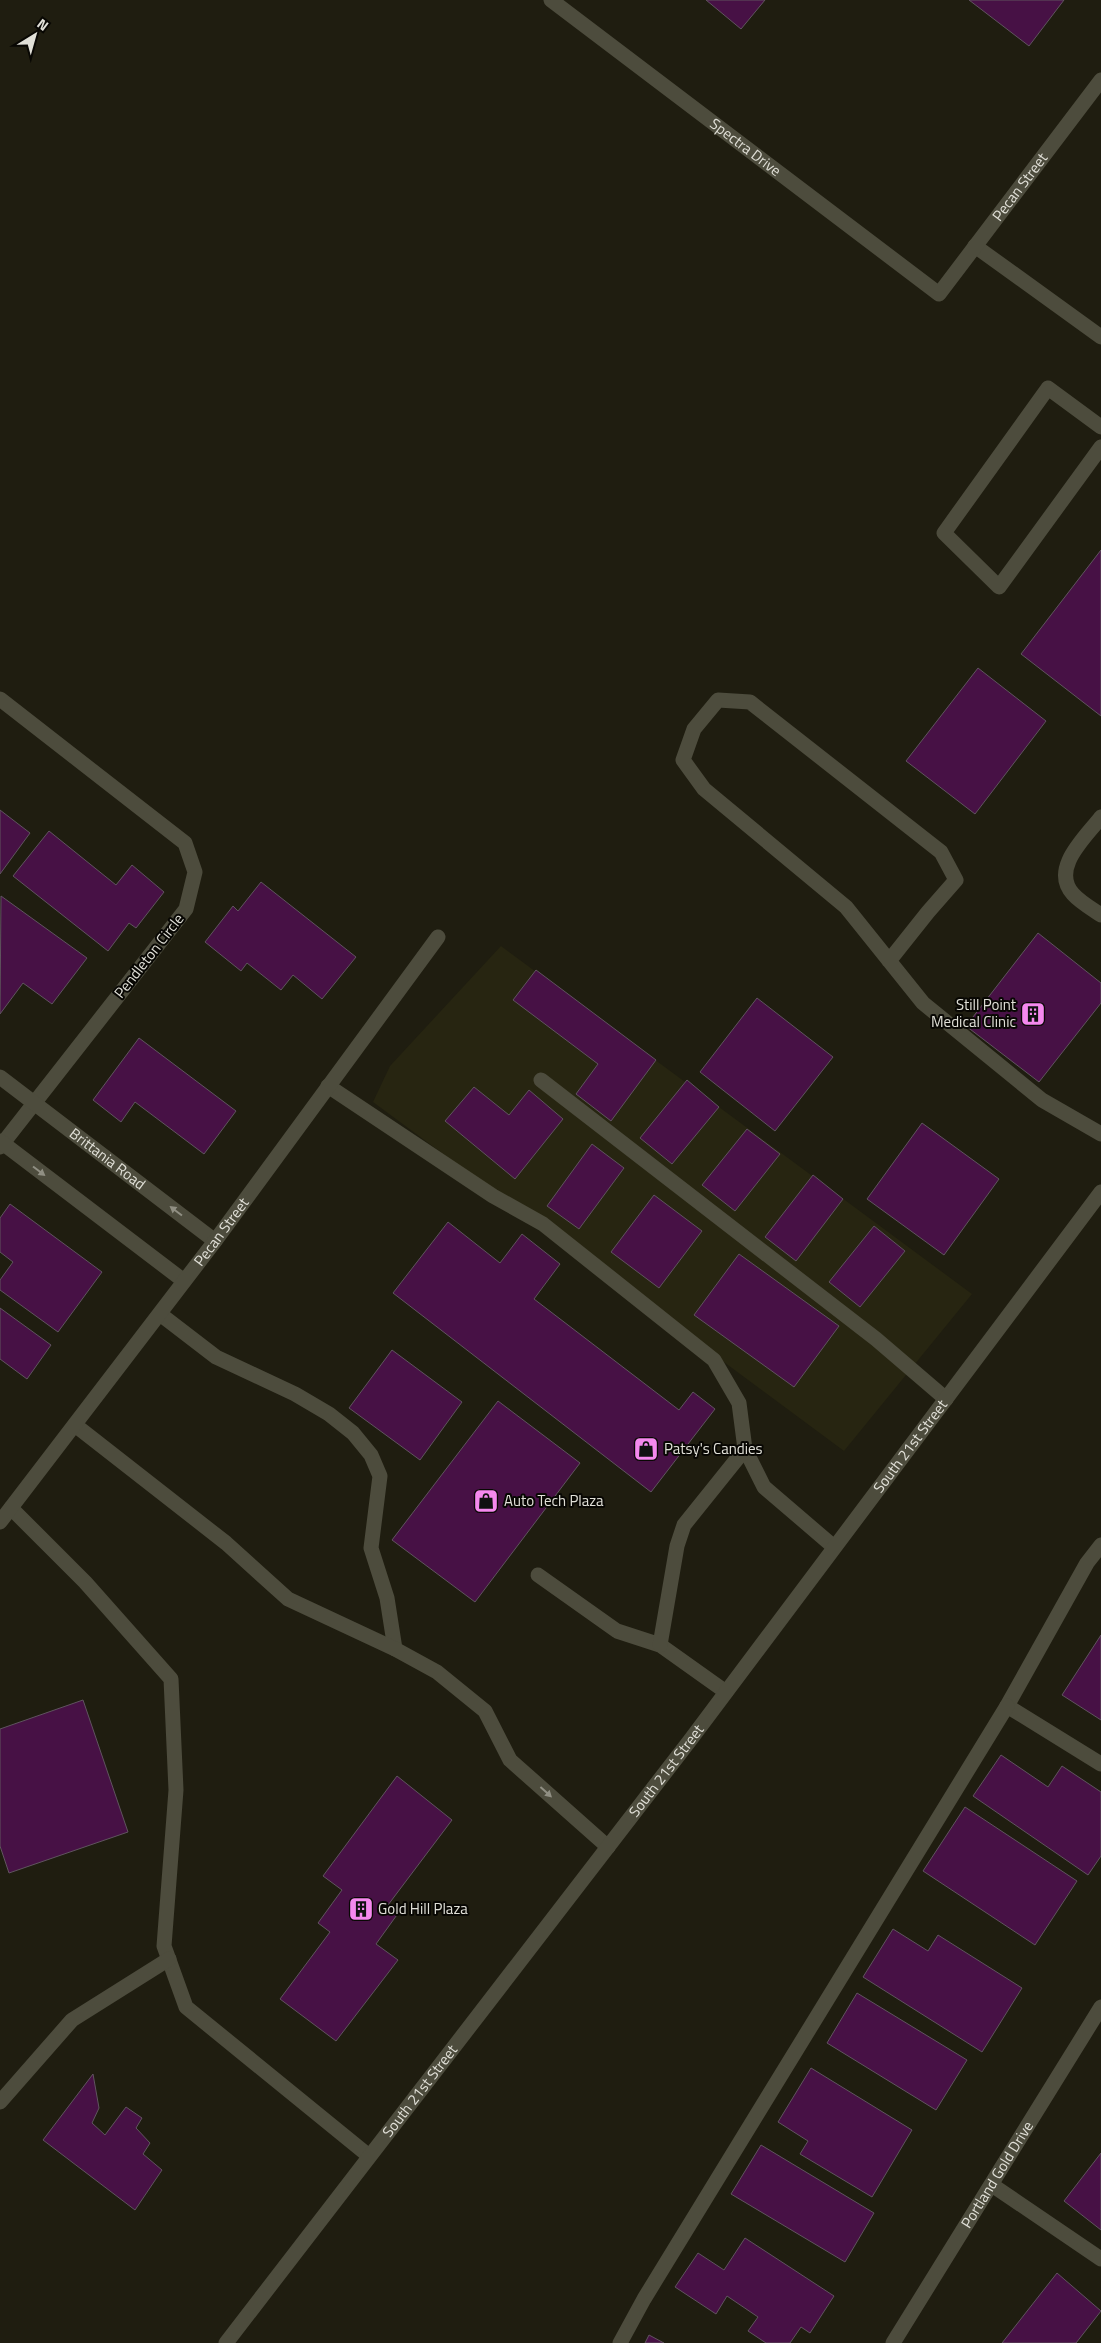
<svg xmlns="http://www.w3.org/2000/svg" width="1101" height="2343" font-family="'Titillium Web',sans-serif">
<style>
.built{fill:#272511}
.building{fill:#471145;stroke:#60545f}
.lines{fill:none;stroke-linecap:round;stroke-linejoin:round}
.lane{stroke:#4d4c3d;stroke-width:15}
.street{stroke:#4d4c3d;stroke-width:15}
.secondary{stroke:#4d4c3d;stroke-width:15}
.oneway{fill:#908f83}
.labels{text-anchor:middle;stroke-width:4;stroke-linejoin:round;paint-order:stroke}
.street-label{font-size:15px;fill:#e1e0d8;stroke:#080703}
.poi-label{font-size:15px;fill:#e1e0d8;stroke:#080703;text-anchor:start}
</style>
<rect width="100%" height="100%" fill="#1f1d10"/>
<path class="built" d="M501,946L972,1294L844,1451L373,1102L390,1066Z"/>
<g class="building">
<path d="M706,0H765L741,29Z"/>
<path d="M969,0H1064L1029,46Z"/>
<path d="M1101,550V716L1021,654Z"/>
<path d="M978,668L1046,721L975,814L906,761Z"/>
<path d="M0,810L30,833L0,874Z"/>
<path d="M49,831L116,885L132,865L164,892L136,928L129,923L108,951L13,876Z"/>
<path d="M261,882L356,957L322,999L293,975L281,990L247,963L241,971L205,942L233,906L238,911Z"/>
<path d="M1,896L87,958L52,1004L23,983L0,1014Z"/>
<path d="M1038,933L1101,983V1003L1039,1082L966,1026Z"/>
<path d="M536,970L656,1060L611,1121L576,1094L598,1064L513,1000Z"/>
<path d="M757,998L833,1057L775,1131L700,1072Z"/>
<path d="M139,1038L236,1111L204,1154L135,1102L121,1122L93,1100Z"/>
<path d="M687,1080L719,1107L672,1164L640,1138Z"/>
<path d="M474,1087L509,1115L529,1090L563,1119L515,1179L445,1121Z"/>
<path d="M922,1123L999,1179L944,1255L867,1199Z"/>
<path d="M747,1129L780,1154L735,1211L702,1185Z"/>
<path d="M592,1144L624,1168L579,1229L547,1206Z"/>
<path d="M813,1175L843,1199L796,1261L765,1237Z"/>
<path d="M654,1195L702,1231L659,1288L611,1252Z"/>
<path d="M10,1204L102,1272L58,1332L0,1290V1280L13,1262L0,1252V1218Z"/>
<path d="M448,1222L500,1263L522,1234L560,1264L534,1299L679,1410L693,1392L715,1409L651,1492L393,1293Z"/>
<path d="M874,1226L905,1251L860,1307L829,1282Z"/>
<path d="M739,1254L839,1326L794,1387L694,1315Z"/>
<path d="M0,1308L51,1345L27,1379L0,1359Z"/>
<path d="M392,1350L462,1402L420,1460L349,1408Z"/>
<path d="M498,1401L580,1463L475,1602L392,1540Z"/>
<path d="M1101,1635V1720L1062,1695Z"/>
<path d="M83,1700L128,1832L9,1873L0,1846V1729Z"/>
<path d="M1001,1755L1048,1787L1062,1766L1101,1792V1856L1088,1875L973,1796Z"/>
<path d="M397,1776L452,1820L388,1905L399,1912L376,1944L398,1960L336,2041L280,1999L330,1932L318,1923L342,1890L323,1876Z"/>
<path d="M965,1807L1077,1881L1035,1945L923,1871Z"/>
<path d="M893,1929L928,1951L938,1935L1022,1988L982,2052L863,1977Z"/>
<path d="M857,1993L967,2060L936,2110L827,2043Z"/>
<path d="M811,2068L912,2130L872,2197L800,2154L808,2141L778,2122Z"/>
<path d="M93,2074L99,2108L92,2123L105,2135L126,2107L142,2118L136,2128L150,2143L143,2154L162,2170L135,2210L43,2140Z"/>
<path d="M761,2145L874,2213L845,2262L731,2194Z"/>
<path d="M1101,2153V2230L1064,2201Z"/>
<path d="M745,2238L834,2296L810,2333L801,2327L790,2343H766L748,2331L758,2317L727,2296L716,2314L675,2287L698,2253L724,2270Z"/>
<path d="M1057,2273L1101,2311L1076,2343H1002Z"/>
<path d="M649,2335L664,2343H645Z"/>
</g>
<g class="lines">
<g class="lane">
<path d="M975,246L1101,337"/>
<path d="M1101,427L1048,388L944,533L999,587L1101,447"/>
<path d="M1101,817C1086,837 1050,868 1073,894C1080,902 1092,909 1101,915"/>
<path d="M889,961L928,912L956,880L941,852L750,702L718,700L694,729L683,760L704,789L846,907L923,1003L1042,1100L1101,1134"/>
<path d="M541,1080L876,1339L946,1399"/>
<path d="M328,1086L493,1196L543,1224L714,1360L739,1403L745,1449L764,1487L834,1547"/>
<path d="M160,1314L216,1357L295,1394L329,1414L353,1433L371,1455L380,1476L371,1548L387,1598L395,1649"/>
<path d="M75,1425L226,1543L288,1599L395,1649L437,1672L485,1711L510,1760L608,1847"/>
<path d="M11,1508L85,1582L171,1679L176,1790L164,1946L186,2007L369,2156"/>
<path d="M1101,1545L1087,1563L1007,1706L1101,1764"/>
<path d="M538,1575L617,1631L660,1645L726,1692"/>
<path d="M660,1645L677,1546L684,1525L745,1449"/>
<path d="M0,2102L72,2020L169,1959"/>
<path d="M992,2185L1101,2259"/>
<path d="M620,2343L644,2299L1007,1706"/>
</g>
<g class="street">
<path id="s1" d="M551,0L939,294L1101,80"/>
<path d="M0,699L185,843L195,872L186,909L0,1147"/>
<path id="s2" d="M0,1077L215,1241"/>
<path d="M0,1141L184,1281"/>
<path id="s3" d="M0,1522L215,1241L438,937"/>
<path id="s4" d="M893,2343L1101,2007"/>
</g>
<path class="secondary" id="s5" d="M226,2343L691,1739L1101,1192"/>
</g>
<defs><path id="oneway-solid" d="M-6-.8H1V-3.2L6.5 0L1 3.2V.8H-6Z" transform="scale(1.25)"/></defs>
<g class="oneway">
<use href="#oneway-solid" transform="translate(39 1171) rotate(37)"/>
<use href="#oneway-solid" transform="translate(176 1211) rotate(-143)"/>
<use href="#oneway-solid" transform="translate(546 1792) rotate(42)"/>
</g>
<defs>
<symbol id="building-square" viewBox="-11 -11 22 22"><rect x="-9" y="-9" width="18" height="18" rx="4" fill="#f589ee" stroke="#080703"/><path d="M-4-6H4V6H1V3H-1V6H-4ZM-2.5-4.3h1.7v1.8h-1.7ZM.8-4.3h1.7v1.8H.8ZM-2.5-1h1.7V.8h-1.7ZM.8-1h1.7V.8H.8Z" fill="#111"/></symbol>
<symbol id="shop-square" viewBox="-11 -11 22 22"><rect x="-9" y="-9" width="18" height="18" rx="4" fill="#f589ee" stroke="#080703"/><path d="M-5-2.5h2.3a2.7 3.5 0 0 1 5.4 0H5L5.5 6h-11ZM-1.5-2.5h3a1.5 2.3 0 0 0-3 0Z" fill="#111"/></symbol>
</defs>
<g fill-rule="evenodd">
<use href="#building-square" x="1019" y="1000" width="28" height="28"/>
<use href="#shop-square" x="632" y="1435" width="28" height="28"/>
<use href="#shop-square" x="472" y="1487" width="28" height="28"/>
<use href="#building-square" x="347" y="1895" width="28" height="28"/>
</g>
<g class="labels">
<g class="street-label">
<text dy="5" stroke="none"><textPath href="#s1" startOffset="244">Spectra Drive</textPath></text>
<text dy="5" stroke="none"><textPath href="#s1" startOffset="621">Pecan Street</textPath></text>
<text transform="translate(149 956) rotate(-52)" y="5">Pendleton Circle</text>
<text dy="5" stroke="none"><textPath href="#s2" startOffset="135">Brittania Road</textPath></text>
<text dy="5" stroke="none"><textPath href="#s3" startOffset="365">Pecan Street</textPath></text>
<text dy="5" stroke="none"><textPath href="#s5" startOffset="1128">South 21st Street</textPath></text>
<text dy="5" stroke="none"><textPath href="#s5" startOffset="722">South 21st Street</textPath></text>
<text dy="5" stroke="none"><textPath href="#s5" startOffset="318">South 21st Street</textPath></text>
<text dy="5" stroke="none"><textPath href="#s4" startOffset="198">Portland Gold Drive</textPath></text>
</g>
<g class="poi-label">
<text x="1016" y="1010" text-anchor="end">Still Point<tspan x="1016" dy="17">Medical Clinic</tspan></text>
<text x="664" y="1454">Patsy's Candies</text>
<text x="504" y="1506">Auto Tech Plaza</text>
<text x="378" y="1914">Gold Hill Plaza</text>
</g>
</g>
<g transform="translate(35 35) rotate(37)" stroke="#080703" stroke-width="4" paint-order="stroke">
<path d="M0-4L9 19L0 12L-9 19Z" fill="#e1e0d8"/>
<text y="-8" font-size="14" font-weight="bold" text-anchor="middle" fill="#e1e0d8">N</text>
</g>
</svg>
